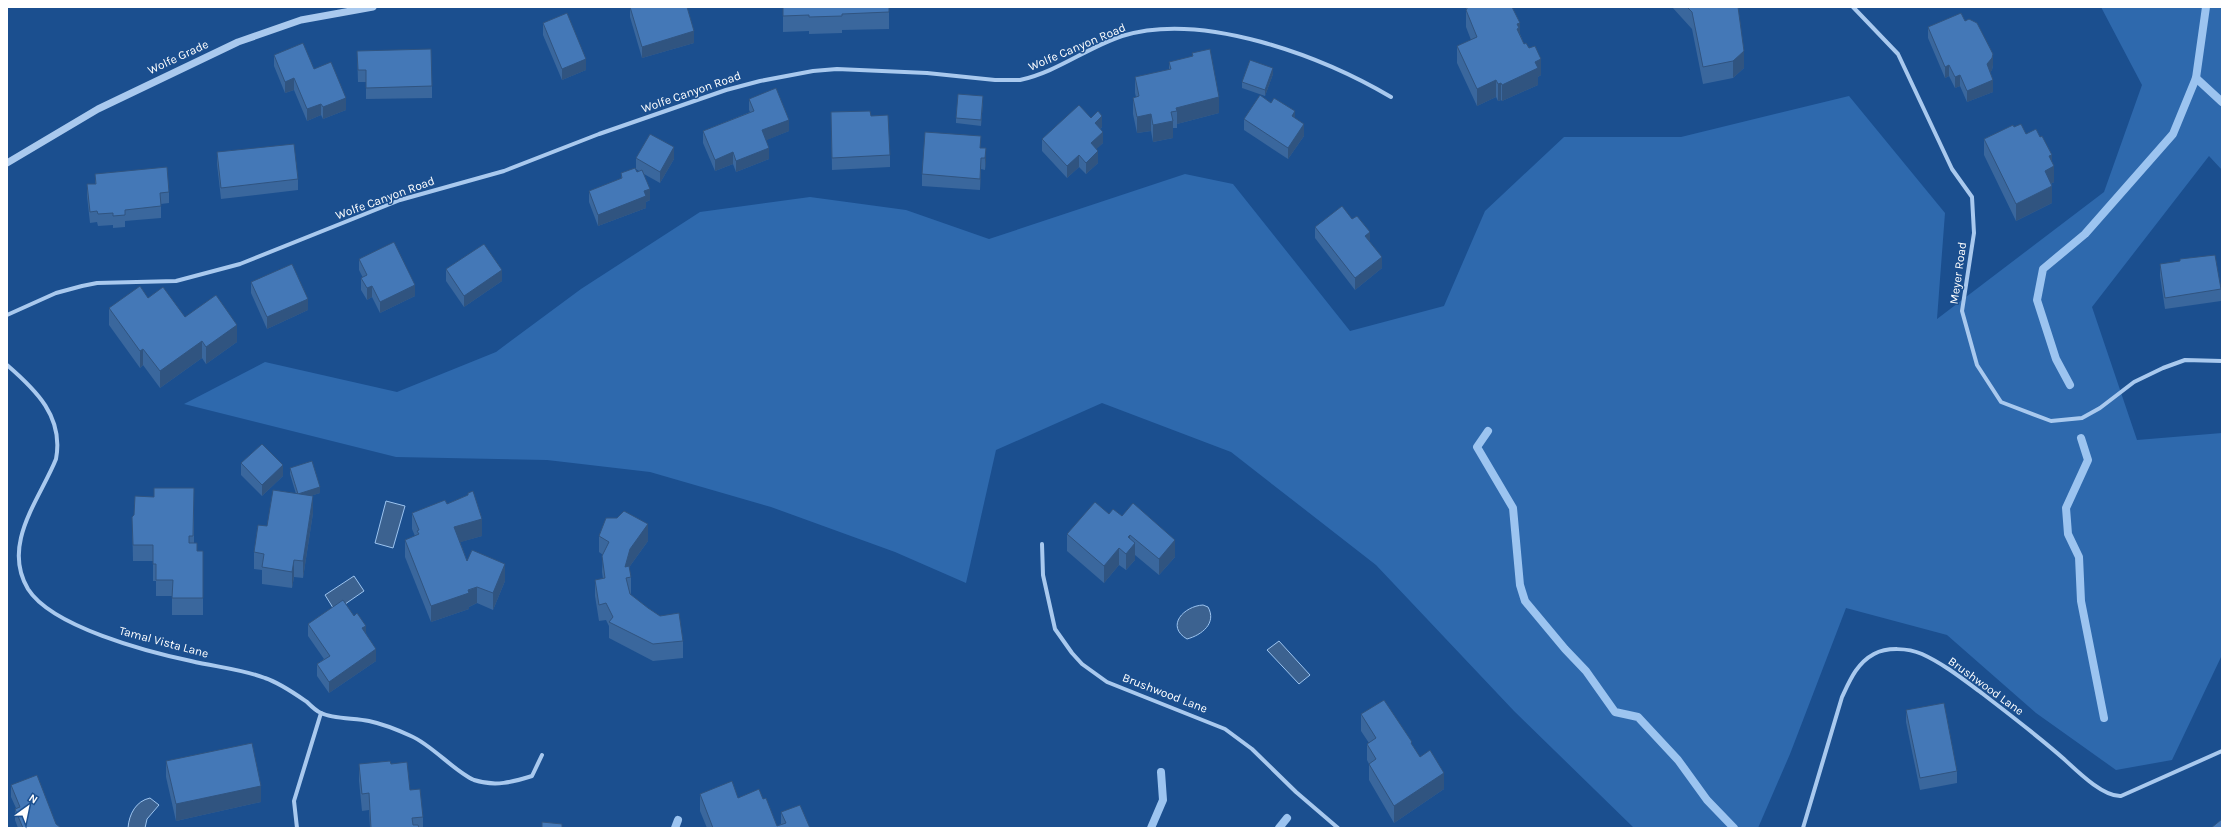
<svg xmlns="http://www.w3.org/2000/svg" width="2229" height="835" font-family="Karla,sans-serif">
<style>
.green{fill:#2e69ad}
.water{fill:#3c6290;stroke:#9cc4f0}
.lines{fill:none;stroke-linecap:round;stroke-linejoin:round}
.stream{stroke:#9cc4f0;stroke-width:8}
.minor{stroke:#a9c9ee;stroke-width:4}
.tertiary{stroke:#a9c9ee;stroke-width:7}
.wall{fill:#3a679d}
.shaded-wall{fill:#305480}
.building{fill:#4478b7;stroke:#305480}
.labels{text-anchor:middle;stroke-width:3;stroke-linejoin:round;paint-order:stroke}
.street-label{font-size:12px;fill:#fff;stroke:#1b4f8f}
</style>
<rect width="100%" height="100%" fill="#1b4f8f"/>
<path class="green" d="M2101,7H2222V170L2209,156L2092,307L2137,440L2222,433V655L2172,760L2116,770L2036,713L1947,635L1846,608L1790,754L1758,828H1634L1514,711L1376,565L1231,452L1102,403L996,450L966,583L895,552L771,507L650,472L547,460L396,457L184,404L265,362L397,392L496,352L581,289L700,212L810,197L906,210L989,239L1185,174L1233,184L1350,331L1444,306L1485,211L1564,137H1681L1849,96L1945,213L1937,319L2104,192L2142,85Z"/>
<g class="water">
<path d="M386,501L405,506L393,548L375,543Z"/>
<path d="M354,576L364,591L335,611L325,595Z"/>
<path d="M1203,605L1208,607C1217,623 1202,635 1187,639C1165,626 1184,606 1203,605Z"/>
<path d="M1279,641L1310,675L1299,684L1267,650Z"/>
<path d="M150,798L159,805L147,819L145,828H128C129,814 136,801 150,798Z"/>
</g>
<g class="lines">
<g class="stream">
<path d="M2196,78L2222,102"/>
<path d="M2070,385L2056,359L2037,300L2043,269L2085,234L2173,134L2196,78L2206,7"/>
<path d="M1488,431L1477,447L1513,508L1520,585L1525,601L1565,649L1586,671L1615,712L1638,717L1678,760L1707,800L1734,828"/>
<path d="M2081,438L2088,460L2066,508L2068,534L2079,557L2081,601L2104,718"/>
<path d="M675,828L678,820"/>
<path d="M1151,828L1163,800L1161,772"/>
<path d="M1279,828L1287,818"/>
</g>
<g class="minor">
<path d="M1853,7L1898,54L1952,169L1972,197L1974,233L1962,311L1977,365L2001,402L2051,421L2082,418L2100,408L2134,382L2163,368L2185,360L2222,361"/>
<path d="M7,315L56,293L82,286L97,283L176,281L240,264L400,200L504,171L599,134L726,90L760,81L813,71L837,69L927,73L995,80H1020C1057,72 1086,48 1122,36C1203,11 1321,56 1391,97"/>
<path d="M7,365C36,390 64,417 56,459C40,499 1,544 28,589C52,627 148,652 191,661C216,667 241,669 265,678C280,683 294,693 307,702C311,706 316,711 321,713C333,719 355,718 369,721C383,724 398,730 411,736C432,745 455,772 474,780C495,787 513,782 532,776L542,755"/>
<path d="M1042,544L1043,575L1055,629L1072,653L1082,664L1107,682L1225,729L1252,749L1296,792L1338,828"/>
<path d="M297,828L294,801L321,713"/>
<path d="M1803,828L1842,697C1850,680 1857,663 1874,654C1887,647 1908,648 1922,654C1944,664 1964,680 1983,694C2010,715 2038,736 2064,759C2077,771 2103,797 2121,796L2222,751"/>
</g>
<path class="tertiary" d="M7,163L98,109L238,42L301,20L373,7"/>
</g>
<g class="wall">
<path d="M630,7H687L694,43L642,58L630,17Z"/>
<path d="M783,7H889V29L842,30V33L809,34V31L783,32Z"/>
<path d="M1466,7H1512L1520,34L1524,44L1541,75L1538,77V85L1502,101L1501,100L1498,101L1496,97L1477,106L1457,63V46L1471,40L1466,27Z"/>
<path d="M1672,7H1738L1744,68L1733,78L1703,84L1692,29Z"/>
<path d="M1965,21L1993,65L1992,70L1990,72L1993,92L1967,102L1960,86L1955,88L1949,76L1945,78L1928,38V27Z"/>
<path d="M543,23L586,70L562,80L543,35Z"/>
<path d="M357,51L432,86V98L366,99V82H358Z"/>
<path d="M1192,53L1219,113L1177,124V128H1173V138L1153,142L1151,131L1137,133L1133,114V98L1136,97L1135,93V77L1169,70V62L1192,57Z"/>
<path d="M274,55L314,69L346,110L323,119L321,115L307,121L294,90L285,93L274,66Z"/>
<path d="M1273,74L1265,96L1242,88V82Z"/>
<path d="M749,99L789,131L766,140L769,159L736,172L733,164L715,171L703,143V131L750,112L749,110Z"/>
<path d="M983,102L981,126L956,123V118Z"/>
<path d="M1271,103L1295,118L1304,136L1288,159L1244,130V119Z"/>
<path d="M831,112L871,116L890,155V167L832,170Z"/>
<path d="M1091,118L1102,127L1100,129L1103,143L1096,149L1098,163L1086,174L1079,167L1067,178L1042,151V139Z"/>
<path d="M2014,127L2026,134L2052,161L2054,182L2051,184L2052,203L2016,221L1984,155V139Z"/>
<path d="M981,148L986,160L985,170L981,169L980,190L922,186V174Z"/>
<path d="M217,152L298,179V190L221,199L217,164Z"/>
<path d="M636,158L674,159L660,183L644,174L650,200L646,202V208L598,226L589,202V191L621,179V173L637,172L639,171L636,169Z"/>
<path d="M95,174L169,192V203L161,204V218L125,221V227L113,228V225L98,226L97,222L90,223L87,196V184H95Z"/>
<path d="M1315,227L1370,242L1382,268L1355,290L1315,238Z"/>
<path d="M359,259L415,296L380,313L372,297L367,300L361,290V278H363L359,270Z"/>
<path d="M2160,264L2221,289V301L2165,309L2160,276Z"/>
<path d="M446,269L502,281L464,307L446,281Z"/>
<path d="M251,282L308,310L267,329L251,293Z"/>
<path d="M148,298L185,317L237,342L206,364L202,358L160,388L143,365L140,368L109,325V308Z"/>
<path d="M241,463L283,476L262,496L241,475Z"/>
<path d="M290,468L320,493L310,496L313,513L303,578L294,577L292,588L262,584V570L254,569V552L267,526L296,494L290,474Z"/>
<path d="M194,488V543L197,551H203V615H172V596H156V581H153V561H133L132,517L134,515L154,497Z"/>
<path d="M468,493L482,536L460,542L467,561L505,581L493,610L477,603L469,607V609L431,622L405,557V540L415,536L412,529V513L447,504L468,495Z"/>
<path d="M1109,514L1122,516L1175,557L1159,575L1135,555V560L1126,570L1119,565L1104,583L1067,551V534Z"/>
<path d="M617,518L648,541L630,566L629,569L631,577V594H630L683,641V658L653,661L609,638V626L606,620L599,621L595,596V580L603,579L602,572L603,555L599,552V536Z"/>
<path d="M308,624L366,633L376,661L329,693L317,676V664L324,659L308,636Z"/>
<path d="M1906,710L1957,771V783L1920,790L1906,722Z"/>
<path d="M1361,714L1412,746L1420,757L1444,789L1394,823L1369,780V764L1367,760V744L1369,743L1361,731Z"/>
<path d="M166,761L261,802L176,821L166,777Z"/>
<path d="M359,764H391L410,790L423,817V828H370L369,810L362,811L359,781Z"/>
<path d="M11,785L56,824L61,828H18L15,820V809L16,808L11,797Z"/>
<path d="M700,794L738,798L763,799L777,826L781,824V812L810,828H707L700,811Z"/>
</g>
<g class="shaded-wall">
<path d="M1520,23V40L1517,46V24Z"/>
<path d="M694,31V43L642,58V47Z"/>
<path d="M1744,51V68L1733,78V61Z"/>
<path d="M1993,54V65L1992,70L1987,76V64Z"/>
<path d="M586,59V70L562,80V69Z"/>
<path d="M1541,59V75L1538,77V85L1502,101V85L1535,62Z"/>
<path d="M1949,65V76L1945,78V67Z"/>
<path d="M1273,68V74L1265,96V90Z"/>
<path d="M1960,75V86L1955,88V77Z"/>
<path d="M294,78V90L285,93V82Z"/>
<path d="M1496,80V97L1477,106V89Z"/>
<path d="M1993,80V92L1967,102V91Z"/>
<path d="M1501,83V100L1498,101V84Z"/>
<path d="M983,96V102L981,126V120Z"/>
<path d="M1219,97V113L1177,124V111L1176,108Z"/>
<path d="M346,98V110L323,119V107Z"/>
<path d="M321,104V115L307,121V109Z"/>
<path d="M1295,111V123L1292,116Z"/>
<path d="M1151,114V131L1137,133V117Z"/>
<path d="M1102,116V127L1095,134V123Z"/>
<path d="M789,120V131L762,142V130Z"/>
<path d="M1173,121V138L1153,142V125Z"/>
<path d="M1304,124V136L1288,159V148Z"/>
<path d="M1103,132V143L1091,154V143Z"/>
<path d="M674,147V159L660,183V172Z"/>
<path d="M769,148V159L736,172V161Z"/>
<path d="M986,148V160L985,170V158Z"/>
<path d="M1098,151V163L1086,174V163Z"/>
<path d="M733,152V164L715,171V160Z"/>
<path d="M1079,155V167L1067,178V166Z"/>
<path d="M2052,155V167L2054,166V182L2045,187V171L2049,156Z"/>
<path d="M981,158V169L980,190V179Z"/>
<path d="M2052,186V203L2016,221V204Z"/>
<path d="M650,189V200L646,202V208L598,226V215L644,191Z"/>
<path d="M1370,232V243L1365,236Z"/>
<path d="M1382,257V268L1355,290V278Z"/>
<path d="M502,270V281L464,307V296Z"/>
<path d="M415,285V296L380,313V302Z"/>
<path d="M372,286V297L367,300V288Z"/>
<path d="M308,299V310L267,329V317Z"/>
<path d="M237,325V342L206,364V347Z"/>
<path d="M202,341V358L160,388V371Z"/>
<path d="M143,349V365L140,368V351Z"/>
<path d="M283,465V476L262,496V485Z"/>
<path d="M320,487V493L298,500V494Z"/>
<path d="M313,496V513L303,578V561Z"/>
<path d="M482,519V536L454,544V527Z"/>
<path d="M648,524V541L630,566L627,578L625,567L630,549Z"/>
<path d="M1130,535V549L1135,543V560L1126,570V554L1128,537Z"/>
<path d="M1175,540V557L1159,575V559Z"/>
<path d="M1119,548V565L1104,583V566Z"/>
<path d="M294,560V577L292,588V572Z"/>
<path d="M505,564V581L493,610V593Z"/>
<path d="M477,587V603L469,607V609L431,622V606Z"/>
<path d="M366,626V637L362,628Z"/>
<path d="M376,649V661L329,693V682Z"/>
<path d="M1444,773V789L1394,823V806Z"/>
<path d="M261,786V802L176,821V804Z"/>
</g>
<g class="building">
<path d="M630,7H687L694,31L642,47Z"/>
<path d="M783,7H889V12L842,14V16L809,17V15L783,16Z"/>
<path d="M1467,7H1512L1520,23L1517,24L1519,28L1517,29L1524,44L1526,43L1529,48L1535,46L1541,59L1535,62L1538,68L1502,85L1501,83L1498,84L1496,80L1477,89L1457,46L1477,37L1466,10L1467,9Z"/>
<path d="M1687,7H1738L1744,51L1733,61L1703,67L1692,12Z"/>
<path d="M567,13L586,59L562,69L543,23Z"/>
<path d="M1961,13L1965,21L1969,19L1977,23L1993,54L1992,58L1987,64L1993,80L1967,91L1960,75L1955,77L1949,65L1945,67L1928,27Z"/>
<path d="M303,43L314,69L331,62L346,98L323,107L321,104L307,109L294,78L285,82L274,55Z"/>
<path d="M431,49L432,86L366,88V70H358L357,51Z"/>
<path d="M1210,49L1219,97L1176,108L1177,111L1171,112L1173,121L1153,125L1151,114L1137,117L1133,98L1139,96L1135,77L1171,69L1169,62L1193,56L1192,53Z"/>
<path d="M1250,60L1273,68L1265,90L1242,82Z"/>
<path d="M776,88L789,120L762,130L769,148L736,161L733,152L715,160L703,131L754,111L749,99Z"/>
<path d="M958,94L983,96L981,120L956,118Z"/>
<path d="M1260,95L1271,103L1274,98L1295,111L1292,116L1304,124L1288,148L1244,119Z"/>
<path d="M1079,105L1091,118L1098,111L1102,116L1095,123L1103,132L1091,143L1098,151L1086,163L1079,155L1067,166L1042,139Z"/>
<path d="M870,111L871,116L888,115L890,155L832,158L831,112Z"/>
<path d="M2021,124L2026,134L2036,129L2040,137L2042,136L2052,155L2049,156L2054,166L2045,171L2052,186L2016,204L1984,139L2013,125L2014,127Z"/>
<path d="M925,132L981,136L980,148H986L985,158H981L980,179L922,174Z"/>
<path d="M650,134L674,147L660,172L636,158Z"/>
<path d="M294,144L298,179L221,188L217,152Z"/>
<path d="M167,167L169,192L160,193L161,206L125,210V215L113,216V213L98,214L97,211L90,212L87,184H96L95,174Z"/>
<path d="M635,168L637,172L642,170L650,189L644,191L646,196L598,215L589,191L622,178L621,173Z"/>
<path d="M1342,206L1352,219L1357,216L1370,232L1365,236L1382,257L1355,278L1315,227Z"/>
<path d="M394,242L415,285L380,302L372,286L367,288L361,278L367,275L359,259Z"/>
<path d="M484,244L502,270L464,296L446,269Z"/>
<path d="M2215,255L2221,289L2165,298L2160,264L2180,261V259Z"/>
<path d="M292,264L308,299L267,317L251,282Z"/>
<path d="M140,286L148,298L163,287L185,317L216,295L237,325L206,347L202,341L160,371L143,349L140,351L109,308Z"/>
<path d="M262,444L283,465L262,485L241,463Z"/>
<path d="M312,461L320,487L298,494L290,468Z"/>
<path d="M154,488H194L193,536H189V543H197V551H203V598H172L173,580H156V564H153V545H133L132,517L134,515L135,496L154,497Z"/>
<path d="M273,490L313,496L303,561L294,560L292,572L262,567L264,554L254,552L258,525L267,526Z"/>
<path d="M473,491L482,519L454,527L467,561L472,550L505,564L493,593L477,587L468,590L469,593L431,606L405,540L419,534L417,531L419,530L412,513L445,500L447,504L468,495V493Z"/>
<path d="M1095,502L1109,514L1113,509L1122,516L1133,503L1175,540L1159,559L1130,535L1128,537L1135,543L1126,554L1119,548L1104,566L1067,534Z"/>
<path d="M624,511L648,524L630,549L625,567L629,566L631,577L626,578L630,594L648,608L660,616L679,613L683,641L653,644L609,622L613,617L606,603L599,605L595,580L605,578L602,556L609,542L599,536L606,518H617Z"/>
<path d="M343,600L354,616L357,613L366,626L362,628L376,649L329,682L317,664L330,656L308,624Z"/>
<path d="M1384,700L1412,742L1411,743L1420,757L1430,750L1444,773L1394,806L1369,764L1376,759L1367,744L1376,738L1361,714Z"/>
<path d="M1944,703L1957,771L1920,778L1906,710Z"/>
<path d="M252,743L261,786L176,804L166,761Z"/>
<path d="M390,761L391,764L407,762L410,790L420,789L423,817L412,818L413,825H418L419,828H371L369,793L362,794L359,764Z"/>
<path d="M37,775L56,824L61,828H23L15,809L20,807L11,785Z"/>
<path d="M732,781L738,798L759,789L763,799L766,798L777,826L786,823L781,812L800,805L810,828H713L700,794Z"/>
<path d="M2222,819V828H2211Z"/>
<path d="M542,822L562,824V828H542Z"/>
</g>
<g class="labels">
<g class="street-label">
<text transform="translate(1077 47) rotate(-23)" y="4">Wolfe Canyon Road</text>
<text transform="translate(178 57) rotate(-25)" y="4">Wolfe Grade</text>
<text transform="translate(691 92) rotate(-19)" y="4">Wolfe Canyon Road</text>
<text transform="translate(385 198) rotate(-20)" y="4">Wolfe Canyon Road</text>
<text transform="translate(1958 273) rotate(-82)" y="4">Meyer Road</text>
<text transform="translate(164 642) rotate(15)" y="4">Tamal Vista Lane</text>
<text transform="translate(1986 686) rotate(36)" y="4">Brushwood Lane</text>
<text transform="translate(1165 693) rotate(21)" y="4">Brushwood Lane</text>
</g>
</g>
<rect width="2229" height="835" fill="none" stroke="#ffffff" stroke-width="16"/>
<g transform="translate(28 807) rotate(33)" stroke="#1b4f8f" stroke-width="3" paint-order="stroke">
<path d="M0-3L7 15L0 10L-7 15Z" fill="#ffffff"/>
<text y="-6" font-size="11" font-weight="bold" text-anchor="middle" fill="#ffffff">N</text>
</g>
</svg>
